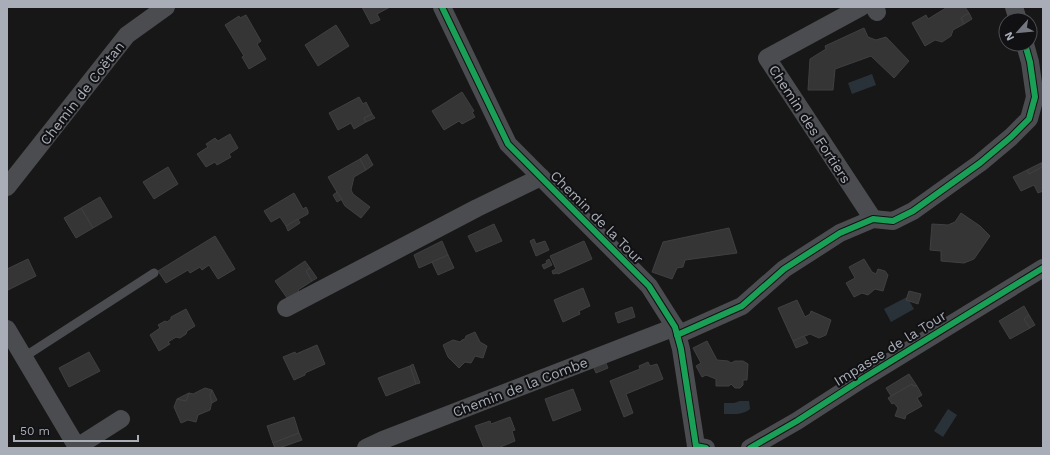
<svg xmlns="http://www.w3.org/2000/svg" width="1050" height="455" font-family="'Work Sans',sans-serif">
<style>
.water{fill:#2a3239}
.building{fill:#353536;stroke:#3f4043}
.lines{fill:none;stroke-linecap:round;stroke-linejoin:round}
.service{stroke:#4b4c50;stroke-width:9}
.minor{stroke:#4b4c50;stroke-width:18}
.cycleway-casing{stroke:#111113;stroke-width:8}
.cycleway{stroke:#1a9f57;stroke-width:6}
.labels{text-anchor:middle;stroke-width:4;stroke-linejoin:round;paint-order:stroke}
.street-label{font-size:14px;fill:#a8adb8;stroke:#111113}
</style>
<rect width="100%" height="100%" fill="#171717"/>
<g class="water">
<path d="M872,74L876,85L852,94L848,83Z"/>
<path d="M907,297L914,309L891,322L884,309Z"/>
<path d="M740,401H749L750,409C743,415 733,414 724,414V403H734Z"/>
<path d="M948,409L957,415L943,437L934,431Z"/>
</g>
<g class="building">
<path d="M362,7H390L377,14L380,20L371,24Z"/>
<path d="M946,7H965L969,13L961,18L964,24L953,30L951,36L942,42L935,40L925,46L912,23L926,15L928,19L946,8Z"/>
<path d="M969,13L972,19L964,24L961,18Z"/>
<path d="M246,15L261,41L257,44L266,59L249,69L242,57L244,56L225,25L239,16L240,18Z"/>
<path d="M336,25L349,46L318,66L305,45Z"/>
<path d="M864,28L868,37L876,40L886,37L909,61L894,78L871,56L835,69L833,90H808L810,59L826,49L825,46Z"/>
<path d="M462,92L474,111L472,112L475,117L462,124L459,121L444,130L432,111Z"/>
<path d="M359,97L363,104L366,102L372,114L364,118L366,122L354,129L351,123L338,130L329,113Z"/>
<path d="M372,114L375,118L366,122L364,118Z"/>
<path d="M230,134L238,148L229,154L231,157L217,165L215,162L206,167L197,154L208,147L206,144L215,138L218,141Z"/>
<path d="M367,154L373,165L366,170L360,159Z"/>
<path d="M360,159L366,170L354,177L351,190L353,194L370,207L361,218L345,206L328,177Z"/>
<path d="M1043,162V191L1038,193L1034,185L1021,191L1013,177L1027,170L1029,174L1042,167L1041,163Z"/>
<path d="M1041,163L1042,167L1029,174L1027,170Z"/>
<path d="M168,167L178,184L154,199L143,182Z"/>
<path d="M337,192L342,199L337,202L333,195Z"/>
<path d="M294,193L303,209L306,207L308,211V214L286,226L280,217L271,222L264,211Z"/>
<path d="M100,197L112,217L93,228L81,208Z"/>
<path d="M81,208L93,228L76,238L64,218Z"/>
<path d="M961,213L980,226L990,236L974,259L964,263L941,261V251L930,250L932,224L948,225L955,222Z"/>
<path d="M298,219L300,223L288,231L286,226Z"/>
<path d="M494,224L502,241L476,252L468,236Z"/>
<path d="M729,228L737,253L685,260L683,267L677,268L672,279L652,272L663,242Z"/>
<path d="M215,236L235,269L218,279L209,265L202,270L200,267L190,273L188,270L166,283L158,271Z"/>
<path d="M534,239L536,244L545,241L549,250L536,256L530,241Z"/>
<path d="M442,241L448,255L419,268L414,255Z"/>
<path d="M584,241L592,259L558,274V273L553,274L552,271L556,269L550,256Z"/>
<path d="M448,255L454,268L438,275L432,262Z"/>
<path d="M28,259L36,276L8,290L7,269Z"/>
<path d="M549,259L552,265L544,269L542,265L547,263L546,261Z"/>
<path d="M864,259L872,272L876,274L878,269L885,271L888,275L883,291L875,289L868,295L862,293L854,297L846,283L855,278L849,267Z"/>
<path d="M305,261L310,268L306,271L312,281L298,290L301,294L290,302L275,281Z"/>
<path d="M310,268L317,278L312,281L306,271Z"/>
<path d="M583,288L590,306L579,311L580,314L563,322L554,300Z"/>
<path d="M909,291L921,294L918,304L906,300Z"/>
<path d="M797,300L805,317L810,314L811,311L831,320L826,335L819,338L810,334L793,341L778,308Z"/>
<path d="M1024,306L1029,315L1024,319L1030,328L1010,339L999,321Z"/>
<path d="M632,307L635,317L618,323L615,313Z"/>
<path d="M186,309L195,326L187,331L186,334L180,338L176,337L168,342L170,344L159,351L150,335L160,328L158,325L165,321L167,322L171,319V317Z"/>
<path d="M1029,315L1035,325L1030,328L1024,319Z"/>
<path d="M475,332L480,342L487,346L483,358L475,356L471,363L465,362L459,368L448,357L443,345L453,340L460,342L462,340L465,339L466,336Z"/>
<path d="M804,336L808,343L796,348L793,341Z"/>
<path d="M707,341L717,360L728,361L731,363L735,361H743L748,364L747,380H743V385L740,388H735L731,384L729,386H716V379L706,375L702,377L696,366L701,363L693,348Z"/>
<path d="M317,345L325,364L305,373V375L294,380L283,357L295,352L296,354Z"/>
<path d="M89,352L100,371L69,387L59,368Z"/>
<path d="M605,361L608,368L596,373L593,366Z"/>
<path d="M648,362L650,366L657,364L663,379L626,394L633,413L624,417L610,381L640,369L639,366Z"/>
<path d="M413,364L420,383L416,384L410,366Z"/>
<path d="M410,366L416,384L386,396L378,378Z"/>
<path d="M909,374L917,386H913L912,384L891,396L886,388Z"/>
<path d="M912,384L913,386H917L922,395L917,398L922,406L906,415L905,419L895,416L898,408L894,403L892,404L888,398Z"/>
<path d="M205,388L212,390L210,396L212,401L210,410L198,415L196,422L188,420L181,423L174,407L177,399L186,401L189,393L193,394Z"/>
<path d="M573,389L581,410L553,421L545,399Z"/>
<path d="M212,390L217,400L212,403L210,396Z"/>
<path d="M189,393L186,401L177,399Z"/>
<path d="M294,417L299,433L273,443L267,426Z"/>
<path d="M510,417L515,430L512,431L515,441L498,448H484L475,426L490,421L491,424Z"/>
<path d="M299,433L302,440L279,448H275L273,443Z"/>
</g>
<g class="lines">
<path class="service" d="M24,357L154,273"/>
<g class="minor">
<path d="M442,7L508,144L649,286L675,327L681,349L696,446L706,448"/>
<path d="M861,7L767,58L873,219"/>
<path d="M874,7L877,12"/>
<path d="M1014,7L1018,20"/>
<path d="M7,187L127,35L166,7"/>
<path d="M286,308L477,208L541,177"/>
<path d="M7,329L77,447L121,419"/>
<path d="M677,335L742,306L784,269L840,233L873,219L893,221L913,211L980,163L1011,137L1029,119L1035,97L1030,62L1025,44"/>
<path d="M366,448L383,440L675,327"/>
<path d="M750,448L797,421L862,379L1043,268"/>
</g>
<defs>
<g id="cycleway">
<path d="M442,7L508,144L649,286L675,327L681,349L696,446L706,448"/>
<path d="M677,335L742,306L784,269L840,233L873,219L893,221L913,211L980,163L1011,137L1029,119L1035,97L1030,62L1025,44"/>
<path d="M750,448L797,421L862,379L1043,268"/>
</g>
</defs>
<use href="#cycleway" class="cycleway-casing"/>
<use href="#cycleway" class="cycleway"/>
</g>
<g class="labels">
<g class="street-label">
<text transform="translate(82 93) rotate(-52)" y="5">Chemin de Coëtan</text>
<text transform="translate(810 124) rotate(57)" y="5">Chemin des Fortiers</text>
<text transform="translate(597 217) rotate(45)" y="5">Chemin de la Tour</text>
<text transform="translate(890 348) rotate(-32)" y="5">Impasse de la Tour</text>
<text transform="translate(520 387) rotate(-21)" y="5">Chemin de la Combe</text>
</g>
</g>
<rect width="1050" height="455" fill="none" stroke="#a8adb8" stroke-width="16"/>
<g transform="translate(1018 32) rotate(243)"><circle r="19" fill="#111113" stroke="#4d4f55"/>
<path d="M0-3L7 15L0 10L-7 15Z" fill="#757880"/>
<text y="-6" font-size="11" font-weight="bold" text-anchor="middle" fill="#a8adb8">N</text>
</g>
<path d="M14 435v6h124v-6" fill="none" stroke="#a8adb8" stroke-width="2"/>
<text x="20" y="435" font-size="12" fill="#a8adb8" stroke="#111113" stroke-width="3" paint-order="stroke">50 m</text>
</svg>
